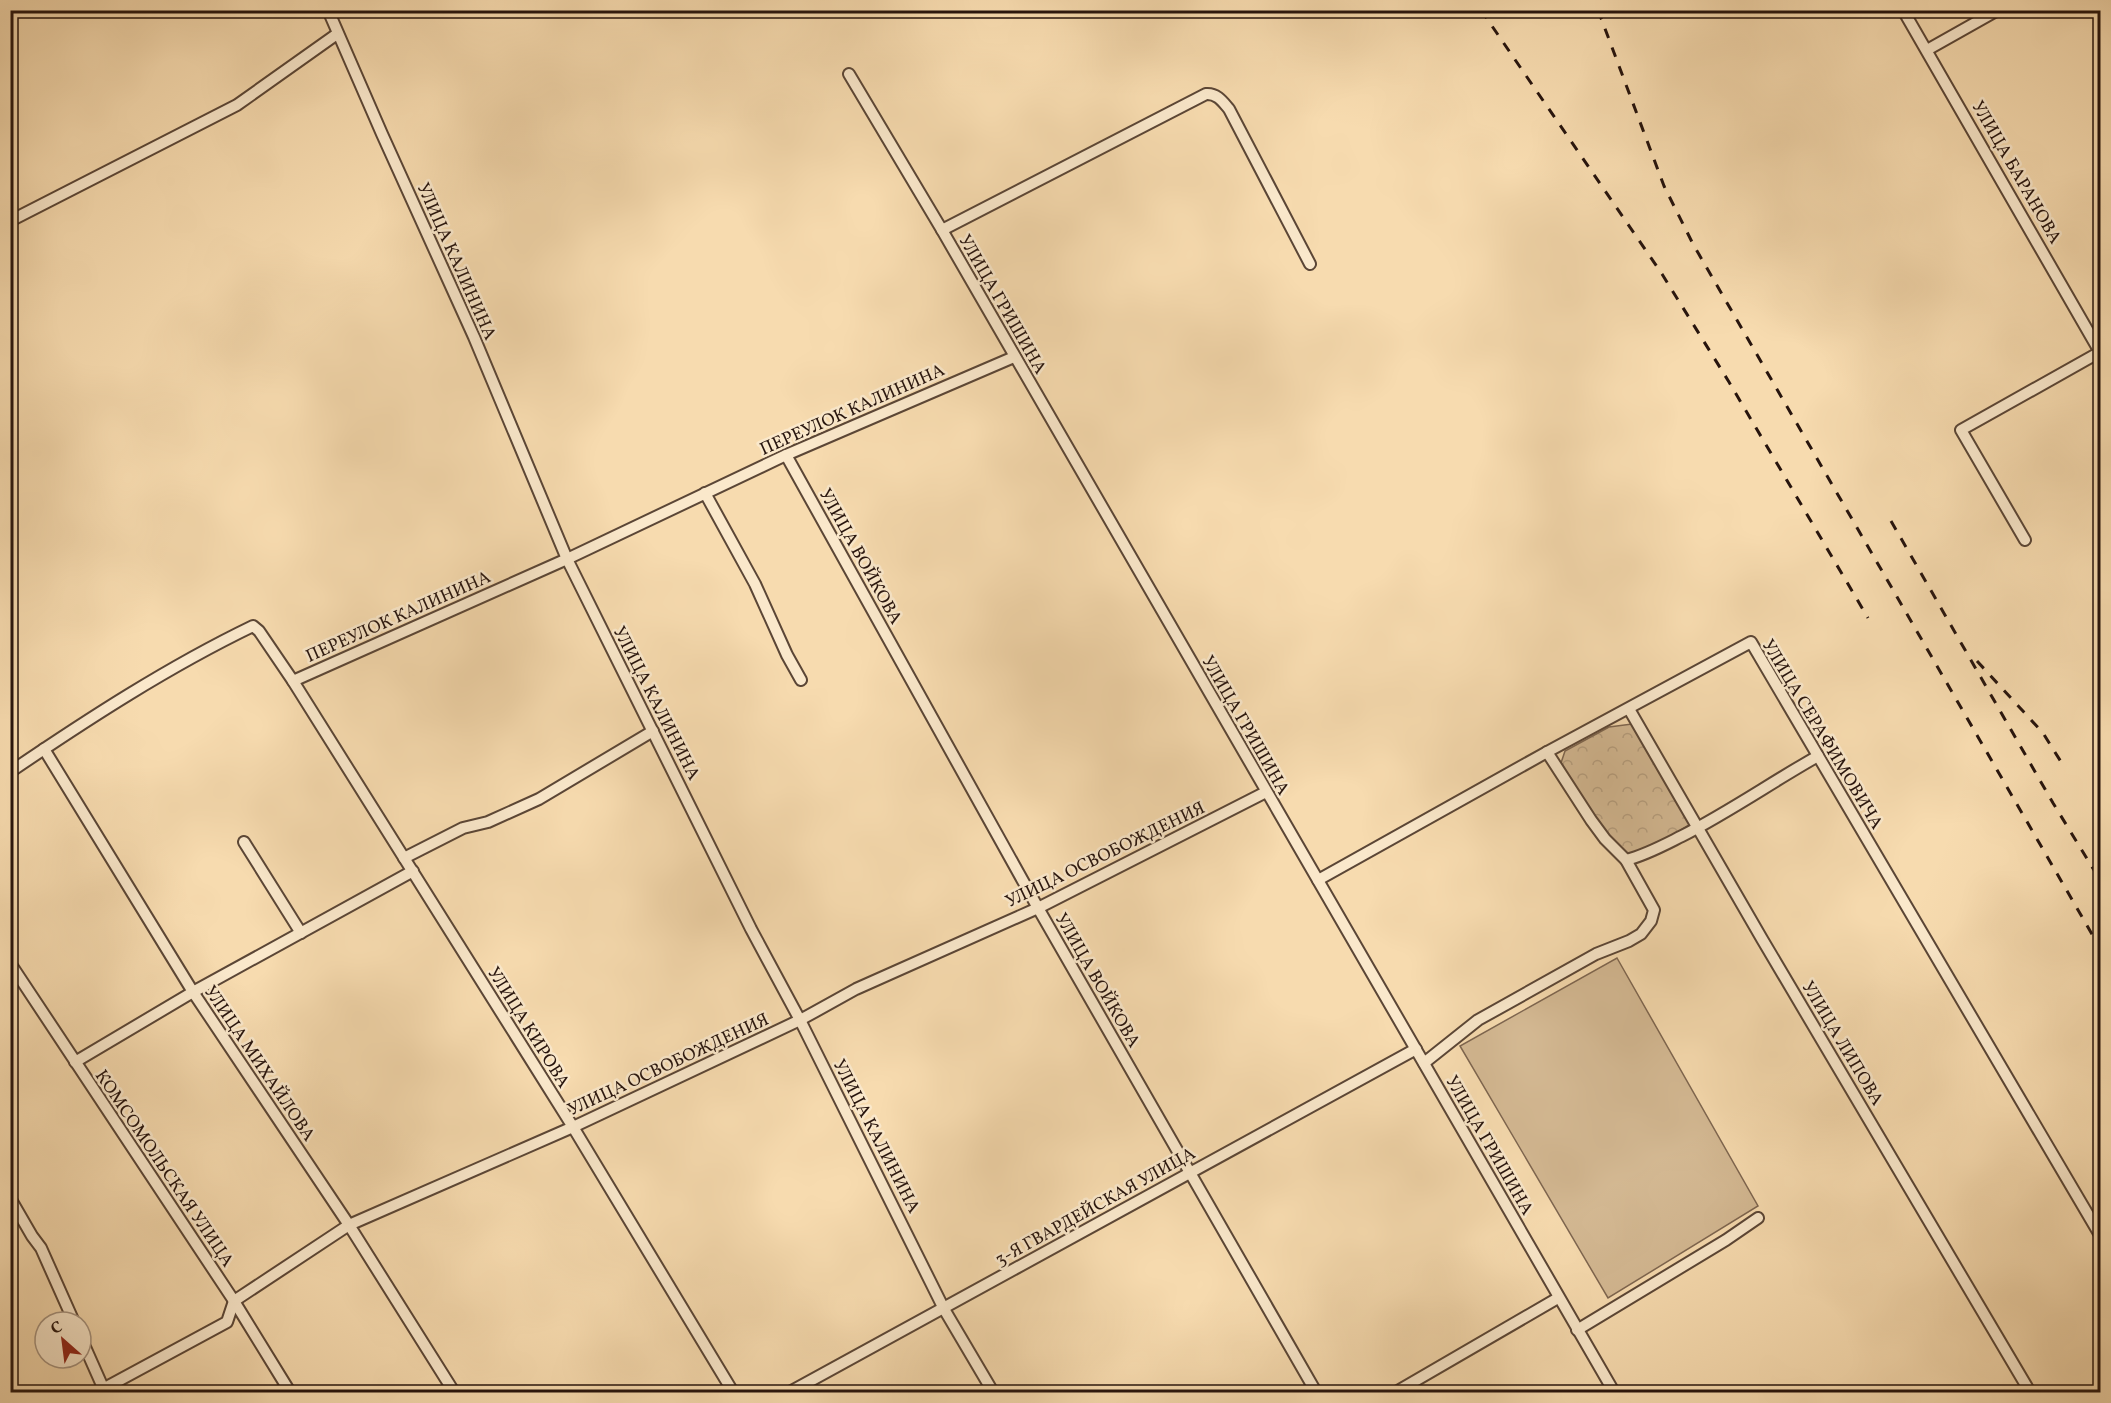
<svg xmlns="http://www.w3.org/2000/svg" width="2111" height="1403" font-family="Vollkorn,serif">
<style>
.grass{fill:#d4b993;stroke:#7e6650;stroke-width:1.5}
.forest{fill:url(#forest-crowns);stroke:#7e6650;stroke-width:1.5}
.lines{fill:none;stroke-linecap:round;stroke-linejoin:round}
.minor-casing{stroke:#5b4636;stroke-width:14}
.minor{stroke:#fae8cb;stroke-width:10}
.rail{stroke:#27140d;stroke-width:3;stroke-dasharray:10 10;stroke-linecap:butt}
.labels{text-anchor:middle;stroke-width:5;stroke-linejoin:round;paint-order:stroke}
.street-label{font-size:18px;fill:#27140d;stroke:#fae8cb}
</style>
<defs>
<pattern id="forest-crowns" width="20" height="18" patternUnits="userSpaceOnUse" patternTransform="scale(1.5)"><rect width="20" height="18" fill="#d4b993"/><path d="M2 6a3 3 0 1 1 6 0M12 15a3 3 0 1 1 6 0" fill="none" stroke="#b69e7e"/></pattern>
</defs>
<rect width="100%" height="100%" fill="#f7dbaf"/>
<filter id="stains"><feTurbulence type="fractalNoise" baseFrequency=".00333" numOctaves="4"/><feColorMatrix values="0 0 0 0 .2 0 0 0 0 .09 0 0 0 0 .02 0 0 0 .5 -.17"/></filter>
<radialGradient id="worn" r=".72"><stop offset=".6" stop-color="#630" stop-opacity="0"/><stop offset="1" stop-color="#630" stop-opacity=".3"/></radialGradient>
<path class="grass" d="M1617,958L1758,1206L1608,1298L1460,1046Z"/>
<path class="forest" d="M1632,724L1691,824C1677,832 1653,849 1638,852C1632,854 1625,854 1621,850C1599,833 1575,787 1561,763L1565,751L1609,727Z"/>
<g class="lines">
<defs>
<g id="minor">
<path d="M328,10L382,134L474,337L567,559L751,929L800,1020L944,1309L993,1392"/>
<path d="M1903,10L2100,352L1961,430L2025,540"/>
<path d="M1927,50L1998,10"/>
<path d="M849,74L942,230L1614,1392"/>
<path d="M10,221L237,105L337,34"/>
<path d="M942,230L1206,94C1217,93 1223,102 1229,109L1310,264"/>
<path d="M786,455L1038,908L1316,1392"/>
<path d="M705,493L755,584L787,655L801,680"/>
<path d="M293,681L573,1127L733,1392"/>
<path d="M1629,709L1762,939L2030,1392"/>
<path d="M44,749L193,992L349,1225L454,1392"/>
<path d="M10,772C88,719 168,667 253,626L259,631L293,681L567,559L786,455L1014,357"/>
<path d="M244,842L301,933"/>
<path d="M404,858L463,828L488,822L539,799L653,731"/>
<path d="M1626,860C1646,855 1664,845 1682,836C1729,812 1772,782 1818,756"/>
<path d="M1318,880L1547,752L1751,642L2100,1235"/>
<path d="M10,963L234,1301L290,1392"/>
<path d="M75,1062L193,992L413,871"/>
<path d="M1424,1063L1478,1020L1596,954L1629,941L1641,934L1651,921L1654,910L1626,860L1605,839L1591,820L1547,752"/>
<path d="M10,1198L32,1236L41,1248L74,1322"/>
<path d="M1577,1330L1726,1240L1758,1218"/>
<path d="M81,1338L105,1392"/>
<path d="M103,1389L227,1322L234,1301L349,1225L573,1127L800,1020L856,989L1038,908L1266,792"/>
<path d="M790,1392L1416,1049"/>
<path d="M1396,1392L1558,1298"/>
</g>
</defs>
<use href="#minor" class="minor-casing"/>
<use href="#minor" class="minor"/>
<g class="rail">
<path d="M1481,10L1662,274L1729,382L1868,618"/>
<path d="M1598,10L1664,186L1693,244L2100,948"/>
<path d="M1891,521L2053,803L2100,880"/>
<path d="M1977,661L2043,733L2063,765"/>
</g>
</g>
<g class="labels">
<g class="street-label">
<text transform="translate(2017 172) rotate(60)" y="6">УЛИЦА БАРАНОВА</text>
<text transform="translate(457 261) rotate(66)" y="6">УЛИЦА КАЛИНИНА</text>
<text transform="translate(1003 304) rotate(60)" y="6">УЛИЦА ГРИШИНА</text>
<text transform="translate(852 409) rotate(-24)" y="6">ПЕРЕУЛОК КАЛИНИНА</text>
<text transform="translate(861 556) rotate(61)" y="6">УЛИЦА ВОЙКОВА</text>
<text transform="translate(398 616) rotate(-24)" y="6">ПЕРЕУЛОК КАЛИНИНА</text>
<text transform="translate(657 703) rotate(63)" y="6">УЛИЦА КАЛИНИНА</text>
<text transform="translate(1246 725) rotate(60)" y="6">УЛИЦА ГРИШИНА</text>
<text transform="translate(1823 734) rotate(59)" y="6">УЛИЦА СЕРАФИМОВИЧА</text>
<text transform="translate(1105 854) rotate(-26)" y="6">УЛИЦА ОСВОБОЖДЕНИЯ</text>
<text transform="translate(1098 980) rotate(60)" y="6">УЛИЦА ВОЙКОВА</text>
<text transform="translate(529 1027) rotate(58)" y="6">УЛИЦА КИРОВА</text>
<text transform="translate(1843 1043) rotate(59)" y="6">УЛИЦА ЛИПОВА</text>
<text transform="translate(260 1063) rotate(56)" y="6">УЛИЦА МИХАЙЛОВА</text>
<text transform="translate(668 1064) rotate(-25)" y="6">УЛИЦА ОСВОБОЖДЕНИЯ</text>
<text transform="translate(877 1136) rotate(63)" y="6">УЛИЦА КАЛИНИНА</text>
<text transform="translate(1490 1145) rotate(60)" y="6">УЛИЦА ГРИШИНА</text>
<text transform="translate(165 1168) rotate(56)" y="6">КОМСОМОЛЬСКАЯ УЛИЦА</text>
<text transform="translate(1095 1206) rotate(-29)" y="6">3-Я ГВАРДЕЙСКАЯ УЛИЦА</text>
</g>
</g>
<rect width="2111" height="1403" fill="none" stroke="#f7dbaf" stroke-width="36"/>
<rect x="12" y="12" width="2087" height="1379" fill="none" stroke="#27140d" stroke-width="3"/>
<rect x="18" y="18" width="2075" height="1367" fill="none" stroke="#27140d" stroke-width="1.5"/>
<g transform="translate(63 1340) rotate(332)"><circle r="28" fill="#fae8cb" stroke="#a6937f" stroke-width="1.5"/>
<path d="M0-4.5L10 22L0 15L-10 22Z" fill="#8f2418"/>
<text y="-9" font-size="16" font-weight="bold" text-anchor="middle" fill="#27140d">С</text>
</g>
<rect width="100%" height="100%" filter="url(#stains)"/>
<rect width="100%" height="100%" fill="url(#worn)"/>
</svg>
